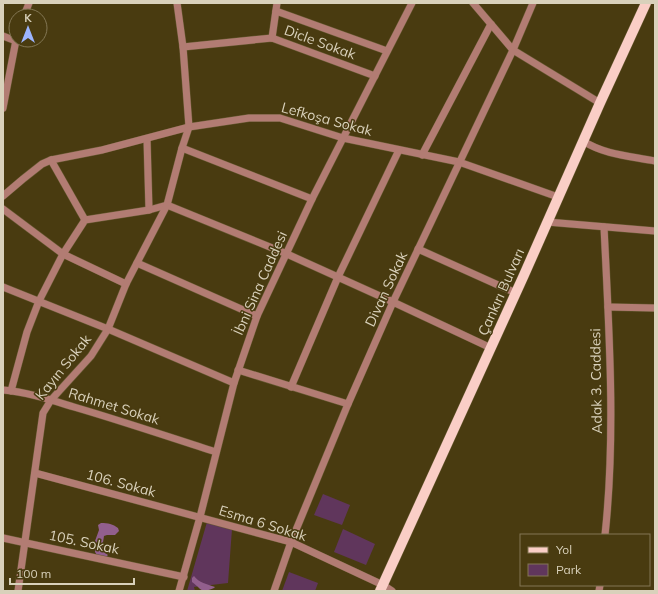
<svg xmlns="http://www.w3.org/2000/svg" width="658" height="594" font-family="Mulish,sans-serif">
<style>
.green{fill:#60365c}
.forest{fill:#925f8d}
.lines{fill:none;stroke-linecap:round;stroke-linejoin:round}
.minor-casing{stroke:#665932;stroke-width:8}
.major-casing{stroke:#665932;stroke-width:11}
.minor{stroke:#b27c73;stroke-width:7}
.major{stroke:#facec6;stroke-width:10}
.labels{text-anchor:middle;stroke-width:3;stroke-linejoin:round;paint-order:stroke}
.street-label{font-size:14px;fill:#d9d1bb;stroke:#493b10}
</style>
<rect width="100%" height="100%" fill="#493b10"/>
<g class="green">
<path d="M323,494L350,505L342,525L314,515Z"/>
<path d="M207,522L232,529L228,583L194,587L195,591H187Z"/>
<path d="M343,529L375,544L366,565L334,552Z"/>
<path d="M289,572L318,583L315,591H282Z"/>
</g>
<g class="forest">
<path d="M101,523C108,523 113,524 118,528L119,531L115,535H107L104,536C103,544 100,551 108,555L106,557L97,555L95,552V541L99,530L98,525Z"/>
<path d="M194,576C199,583 207,584 215,587L214,588C200,594 202,589 192,582V578Z"/>
</g>
<g class="lines">
<defs>
<g id="minor">
<path d="M473,3L513,50L600,103"/>
<path d="M276,11L387,51"/>
<path d="M24,16L29,3"/>
<path d="M3,36L16,41"/>
<path d="M272,38L277,3"/>
<path d="M183,47L272,38L375,76"/>
<path d="M3,108L16,40"/>
<path d="M147,139L149,210"/>
<path d="M583,141C605,155 630,156 655,161"/>
<path d="M182,148L312,199"/>
<path d="M422,155L491,24"/>
<path d="M51,160L85,220"/>
<path d="M3,196L23,179L42,164L51,160L102,150L189,127L249,118H280L343,138L459,162L558,197"/>
<path d="M3,209L63,254L126,284"/>
<path d="M547,222L655,231"/>
<path d="M604,227C609,330 616,433 605,535"/>
<path d="M418,249L516,293"/>
<path d="M137,263L257,316"/>
<path d="M3,287L108,329L234,383"/>
<path d="M608,307L655,308"/>
<path d="M238,370L348,404"/>
<path d="M291,387L338,277L399,150"/>
<path d="M3,390C27,392 51,400 74,407C122,421 169,437 216,452"/>
<path d="M11,391L27,332L39,301L63,254L85,220L149,210L167,205L287,254L393,302L491,348"/>
<path d="M35,473L291,542L383,585L392,591"/>
<path d="M3,538L184,577"/>
<path d="M18,591L43,413L51,400L91,356L108,329L126,284L167,205L182,148L189,127L183,47L177,3"/>
<path d="M179,591L200,517L234,383L257,316L312,199L412,3"/>
<path d="M274,591L291,542L348,404L393,302L513,50L533,3"/>
<path d="M599,591L600,585"/>
</g>
<path id="major" d="M380,591L524,275L600,103L646,3"/>
</defs>
<use href="#minor" class="minor-casing"/>
<use href="#major" class="major-casing"/>
<use href="#minor" class="minor"/>
<use href="#major" class="major"/>
</g>
<g class="labels">
<g class="street-label">
<text transform="translate(320 42) rotate(20)" y="5">Dicle Sokak</text>
<text transform="translate(327 119) rotate(15)" y="5">Lefkoşa Sokak</text>
<text transform="translate(260 283) rotate(-66)" y="5">İbni Sina Caddesi</text>
<text transform="translate(386 289) rotate(-65)" y="5">Divan Sokak</text>
<text transform="translate(501 292) rotate(-66)" y="5">Çankırı Bulvarı</text>
<text transform="translate(63 367) rotate(-51)" y="5">Kayın Sokak</text>
<text transform="translate(596 381) rotate(-91)" y="5">Adak 3. Caddesi</text>
<text transform="translate(114 406) rotate(17)" y="5">Rahmet Sokak</text>
<text transform="translate(121 483) rotate(15)" y="5">106. Sokak</text>
<text transform="translate(263 523) rotate(17)" y="5">Esma 6 Sokak</text>
<text transform="translate(84 542) rotate(12)" y="5">105. Sokak</text>
</g>
</g>
<rect width="658" height="594" fill="none" stroke="#d9d1bb" stroke-width="8"/>
<rect x="520" y="534" width="130" height="52" fill="#493b10" stroke="#837754"/>
<rect x="528" y="547" width="20" height="6" fill="#facec6" stroke="#837754"/>
<text x="556" y="554" font-size="12" fill="#d9d1bb">Yol</text>
<rect x="528" y="564" width="20" height="12" fill="#60365c" stroke="#837754"/>
<text x="556" y="574" font-size="12" fill="#d9d1bb">Park</text>
<g transform="translate(28 28)"><circle r="19" fill="#493b10" stroke="#837754"/>
<path d="M0-3L7 15L0 10L-7 15Z" fill="#9cb4fd"/>
<text y="-6" font-size="11" font-weight="bold" text-anchor="middle" fill="#d9d1bb">K</text>
</g>
<path d="M10 578v6h124v-6" fill="none" stroke="#d9d1bb" stroke-width="2"/>
<text x="16" y="578" font-size="12" fill="#d9d1bb" stroke="#493b10" stroke-width="3" paint-order="stroke">100 m</text>
</svg>
